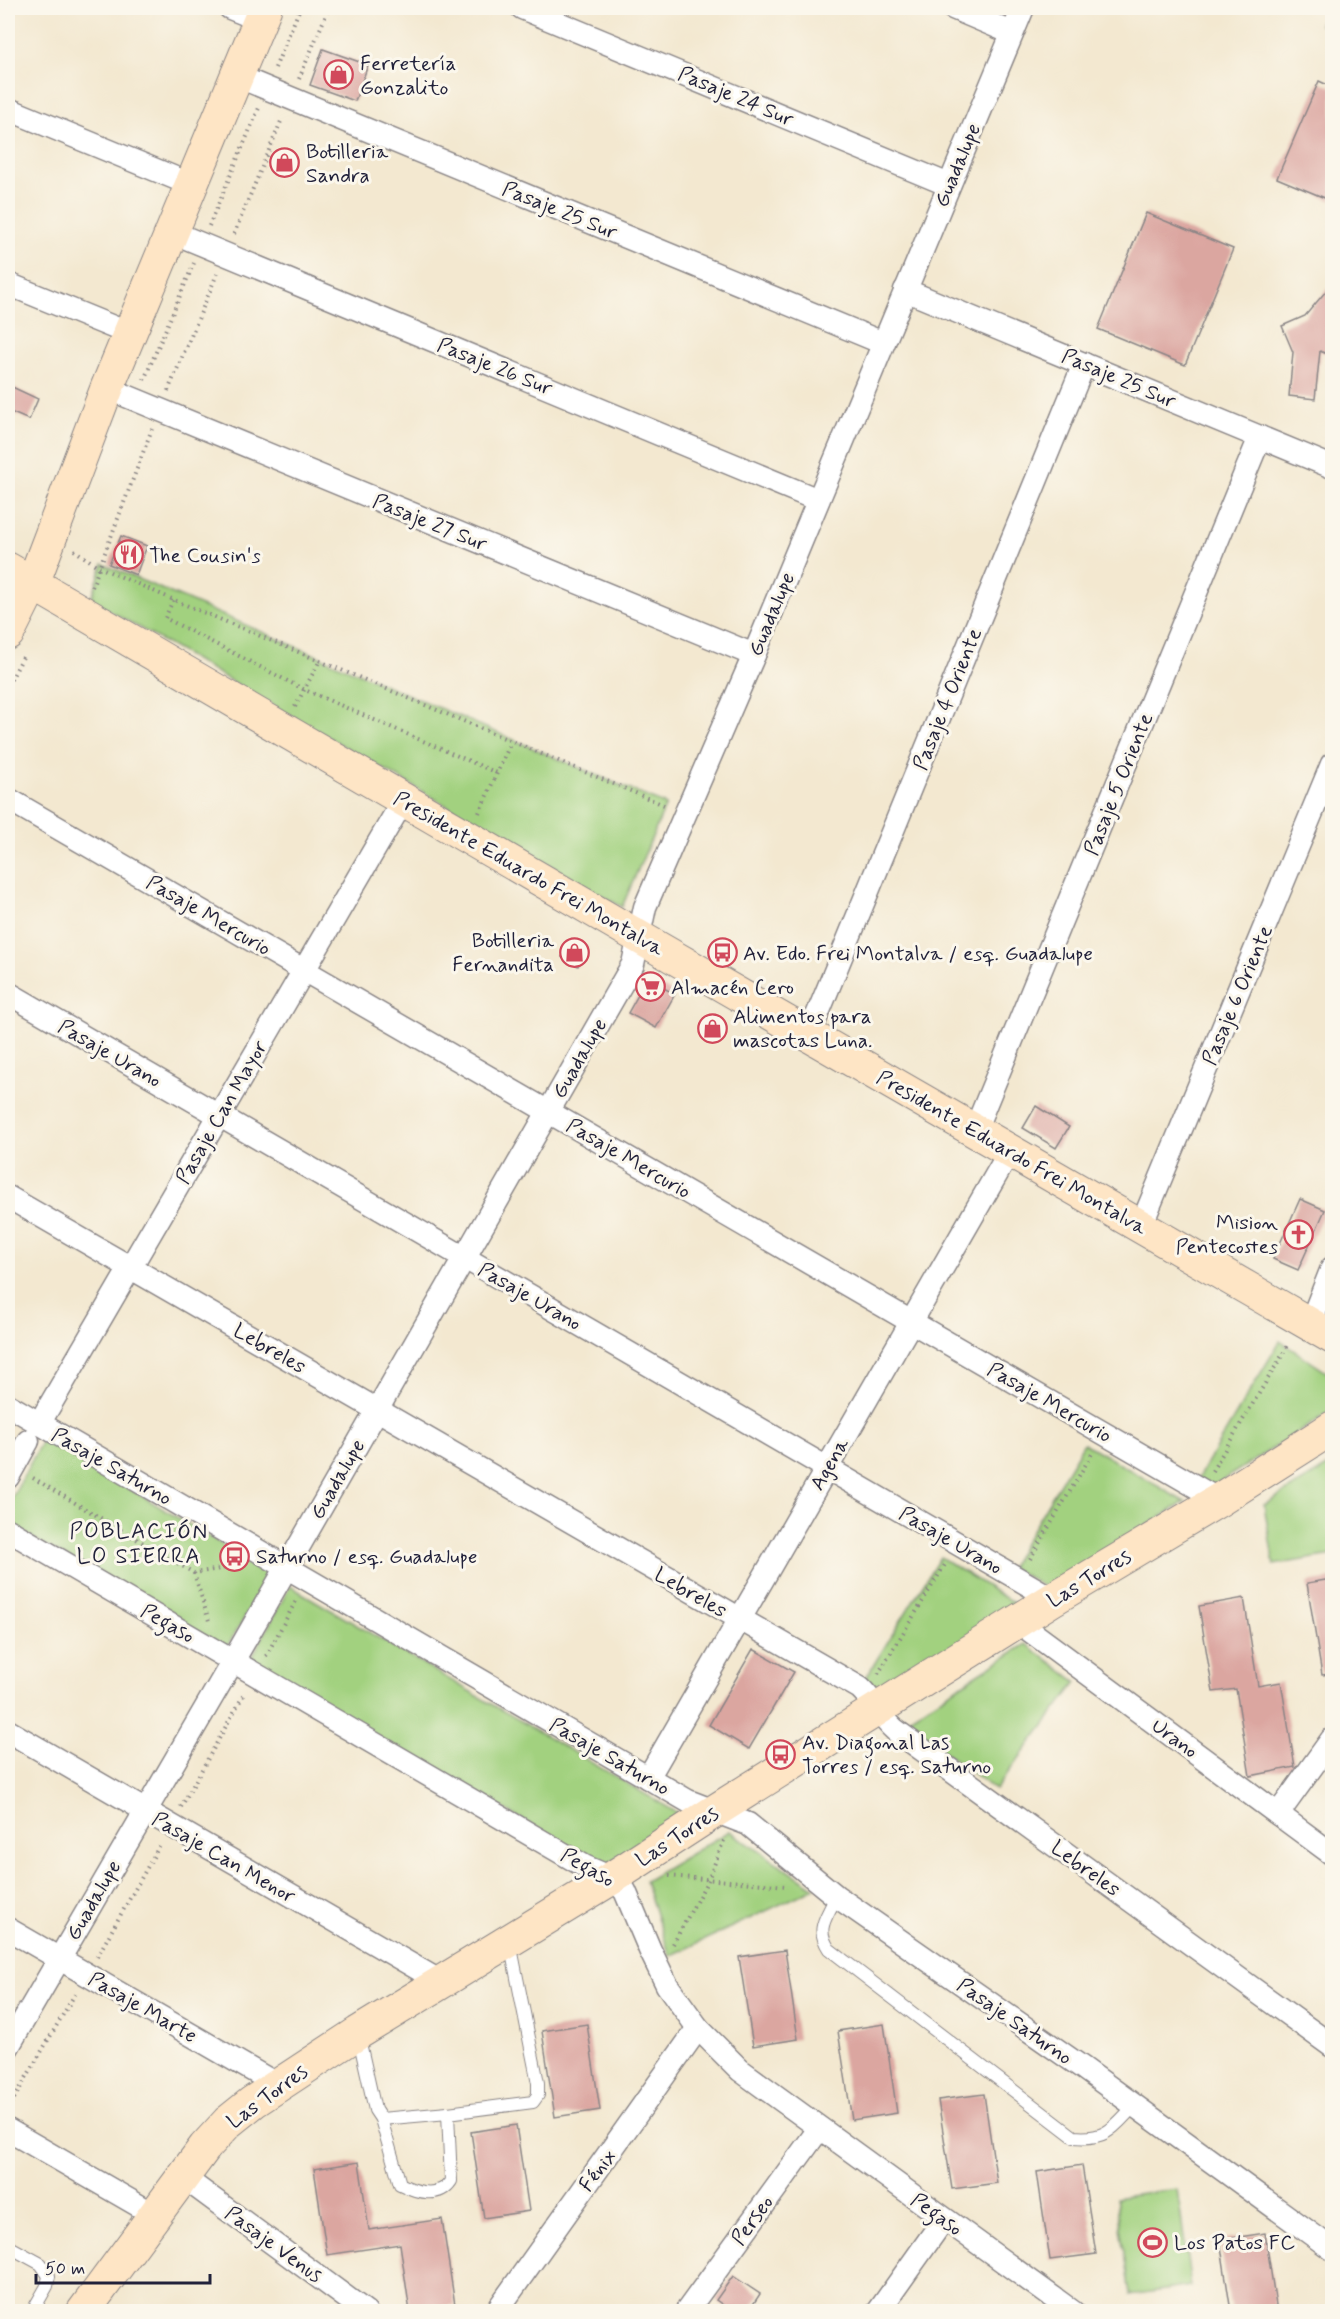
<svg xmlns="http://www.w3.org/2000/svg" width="1340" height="2319" font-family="Mynerve,sans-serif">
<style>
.green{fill:#a2d17f;stroke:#627a5d;stroke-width:1.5}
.building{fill:#dba6a0}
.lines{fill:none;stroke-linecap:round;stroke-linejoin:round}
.lane-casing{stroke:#8a8586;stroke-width:14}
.street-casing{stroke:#8a8586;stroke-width:25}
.secondary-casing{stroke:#8a8586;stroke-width:35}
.path{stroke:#8a8586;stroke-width:4;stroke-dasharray:1.5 4.5;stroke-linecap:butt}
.lane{stroke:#fff;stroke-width:12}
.street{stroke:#fff;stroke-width:22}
.secondary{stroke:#fee5c5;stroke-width:33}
.labels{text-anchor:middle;stroke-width:6;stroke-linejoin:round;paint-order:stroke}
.poi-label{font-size:21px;fill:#22223b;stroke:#fbf7ec;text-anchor:start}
.street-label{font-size:21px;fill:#22223b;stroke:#fbf7ec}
.neighbourhood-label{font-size:22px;letter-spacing:1.5px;fill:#22223b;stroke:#fbf7ec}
</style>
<rect width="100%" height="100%" fill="#fbf7ec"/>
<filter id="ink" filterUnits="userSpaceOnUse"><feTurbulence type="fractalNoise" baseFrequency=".0167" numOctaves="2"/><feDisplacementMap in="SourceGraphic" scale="12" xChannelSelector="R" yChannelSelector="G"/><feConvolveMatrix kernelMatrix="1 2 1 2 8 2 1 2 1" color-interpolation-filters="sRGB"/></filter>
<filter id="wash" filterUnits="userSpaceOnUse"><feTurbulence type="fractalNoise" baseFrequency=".008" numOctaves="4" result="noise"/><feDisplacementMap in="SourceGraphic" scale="24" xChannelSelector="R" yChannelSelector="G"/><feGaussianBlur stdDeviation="1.35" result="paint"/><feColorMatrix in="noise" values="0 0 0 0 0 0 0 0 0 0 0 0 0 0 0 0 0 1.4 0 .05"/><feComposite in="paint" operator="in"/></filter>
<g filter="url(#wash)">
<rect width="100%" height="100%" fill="#f3e8d0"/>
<g class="green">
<path d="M1328,8H1332V28L1320,25Z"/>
<path d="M103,564L666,805L622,907L91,600Z"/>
<path d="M1280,1341L1332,1376V1411L1210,1488L1198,1478Z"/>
<path d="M44,1437L271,1574L226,1648L8,1524V1506Z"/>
<path d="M1084,1443L1185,1502L1046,1588L1010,1567Z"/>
<path d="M1332,1464V1555L1274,1565L1264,1505Z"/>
<path d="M940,1557L1020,1607L882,1695L863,1682Z"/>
<path d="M290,1586L681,1815L604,1867L249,1663Z"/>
<path d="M1026,1644L1077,1682L995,1790L904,1721Z"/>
<path d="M729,1831L815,1888L670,1956L645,1881Z"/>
<path d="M1177,2189L1191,2286L1130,2295L1116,2198Z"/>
</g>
<g id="blocks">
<g class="building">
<path d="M323,49L368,65L355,101L310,85Z"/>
<path d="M1319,81L1332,87V201L1277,178Z"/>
<path d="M1146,213L1233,249L1185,365L1098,329Z"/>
<path d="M1332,284V356L1320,351L1315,399L1289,396L1293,352L1282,326L1305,316Z"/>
<path d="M8,385L38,399L29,420L8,411Z"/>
<path d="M121,536L147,546L136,575L109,564Z"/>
<path d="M572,939L588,948L578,966L562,957Z"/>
<path d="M647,979L675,994L656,1028L628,1013Z"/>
<path d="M1036,1106L1069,1127L1056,1148L1023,1128Z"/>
<path d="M1300,1199L1325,1210L1298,1270L1273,1259Z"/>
<path d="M1332,1579V1674L1322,1675L1307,1583Z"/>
<path d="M1244,1598L1258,1686L1281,1682L1295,1767L1250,1776L1236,1689L1213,1692L1199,1606Z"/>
<path d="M753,1649L794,1672L749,1749L709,1725Z"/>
<path d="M785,1950L798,2039L753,2046L739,1957Z"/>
<path d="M587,2024L600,2110L555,2117L542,2031Z"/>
<path d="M884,2024L897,2113L852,2120L838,2031Z"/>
<path d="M984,2094L997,2183L952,2189L938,2100Z"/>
<path d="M516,2125L529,2211L484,2218L471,2132Z"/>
<path d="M359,2162L369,2230L442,2219L455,2305L410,2312L400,2244L327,2255L314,2169Z"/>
<path d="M1082,2165L1096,2254L1050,2260L1037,2172Z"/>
<path d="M1265,2233L1277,2312H1231L1220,2240Z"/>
<path d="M733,2276L760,2294L748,2312H733L716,2300Z"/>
</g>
</g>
</g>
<g filter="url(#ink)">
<use href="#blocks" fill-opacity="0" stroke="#8a8586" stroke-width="1.5"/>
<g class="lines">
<defs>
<g id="lane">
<path d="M836,1896C828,1917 814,1927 829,1949L1074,2137C1107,2140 1113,2128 1134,2106"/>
<path d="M358,2034L375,2110L381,2119L400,2184C416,2192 439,2199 451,2181L448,2113L533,2102L538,2095V2083L510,1943"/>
<path d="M381,2119L448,2113"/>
<path d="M8,2246L41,2264L49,2276L47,2286L32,2312"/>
</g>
<g id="street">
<path d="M230,8L260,20"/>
<path d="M522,8L949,185"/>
<path d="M953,8L1012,33"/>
<path d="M237,76L883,343"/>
<path d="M8,109L192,185"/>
<path d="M172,232L818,500"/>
<path d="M8,284L130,334"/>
<path d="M905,290L1332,467"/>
<path d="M107,388L754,655"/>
<path d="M8,799L1219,1500"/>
<path d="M8,993L1053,1599"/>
<path d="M809,1035L1084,364"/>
<path d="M975,1130L1260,437"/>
<path d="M8,1197L860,1688C874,1701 881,1718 895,1730L1332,2046"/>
<path d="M1141,1226L1332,764"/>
<path d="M1310,1324L1332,1268"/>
<path d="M8,1405L688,1801L748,1824L836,1896L1083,2068L1332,2249"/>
<path d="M39,1424L404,799"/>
<path d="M8,1477L28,1441"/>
<path d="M8,1530L586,1867L612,1878L625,1891L650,1950L667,1985L698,2028L740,2070L1073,2312"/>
<path d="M1018,1622L1332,1854"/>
<path d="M8,1731L441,1982"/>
<path d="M648,1778L1010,1151"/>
<path d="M1278,1814L1332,1739"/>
<path d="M8,1929L278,2085"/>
<path d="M8,2047L233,1661L633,964L645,907L754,655L1023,8"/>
<path d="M8,2130L155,2215"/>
<path d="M183,2177L366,2312"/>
<path d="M496,2312L698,2028"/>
<path d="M686,2312L819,2129"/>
<path d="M878,2312L944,2219"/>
</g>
<g id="secondary">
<path d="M8,569L639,937L1332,1337"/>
<path d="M8,633L33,583L107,388L265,8"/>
<path d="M83,2312L205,2147L228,2122L253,2102L358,2033L612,1878L715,1811L1053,1599L1219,1500L1332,1428"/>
</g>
</defs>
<use href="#lane" class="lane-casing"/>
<use href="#street" class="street-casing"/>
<use href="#secondary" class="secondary-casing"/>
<g class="path">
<path d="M275,68L300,8"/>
<path d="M299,79L329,8"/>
<path d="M209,226L259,108"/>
<path d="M234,234L282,119"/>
<path d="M144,380L194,263"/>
<path d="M168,391L217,274"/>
<path d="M74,550L99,567L174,600L664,805"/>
<path d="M92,587L152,429"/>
<path d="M173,600L165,618L305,690L497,773"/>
<path d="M8,685L24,655"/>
<path d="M295,707L319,662"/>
<path d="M479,813L511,742"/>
<path d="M1212,1471L1289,1344"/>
<path d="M33,1478L194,1573L239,1566"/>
<path d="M1030,1559L1093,1452"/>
<path d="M194,1573L209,1621"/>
<path d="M266,1656L297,1599"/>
<path d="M878,1674L946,1563"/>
<path d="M181,1807L244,1694"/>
<path d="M669,1876L787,1886"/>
<path d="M673,1944L708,1880L725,1838"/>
<path d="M97,1957L161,1843"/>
<path d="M8,2109L75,1994"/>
</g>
<use href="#lane" class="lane"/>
<use href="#street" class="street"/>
<use href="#secondary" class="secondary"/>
</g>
</g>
<defs>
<symbol id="shop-ring" viewBox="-11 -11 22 22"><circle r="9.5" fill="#fbf7ec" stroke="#d1495b" stroke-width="1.5"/><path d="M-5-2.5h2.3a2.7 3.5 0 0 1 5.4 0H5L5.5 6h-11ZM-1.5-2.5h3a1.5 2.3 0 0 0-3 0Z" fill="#d1495b"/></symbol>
<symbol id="restaurant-ring" viewBox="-11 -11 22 22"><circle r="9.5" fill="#fbf7ec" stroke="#d1495b" stroke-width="1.5"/><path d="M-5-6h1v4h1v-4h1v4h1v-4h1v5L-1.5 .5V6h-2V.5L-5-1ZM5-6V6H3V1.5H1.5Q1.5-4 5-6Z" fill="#d1495b"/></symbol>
<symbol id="bus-ring" viewBox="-11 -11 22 22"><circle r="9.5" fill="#fbf7ec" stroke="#d1495b" stroke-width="1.5"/><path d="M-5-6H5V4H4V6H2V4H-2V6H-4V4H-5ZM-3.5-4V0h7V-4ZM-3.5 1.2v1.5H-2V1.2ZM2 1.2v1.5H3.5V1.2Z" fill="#d1495b"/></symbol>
<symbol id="supermarket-ring" viewBox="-11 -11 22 22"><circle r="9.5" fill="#fbf7ec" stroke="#d1495b" stroke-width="1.5"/><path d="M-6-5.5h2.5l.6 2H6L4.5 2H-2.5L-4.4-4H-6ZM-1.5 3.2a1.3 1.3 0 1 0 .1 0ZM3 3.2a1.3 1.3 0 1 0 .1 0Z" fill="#d1495b"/></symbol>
<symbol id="church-ring" viewBox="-11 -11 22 22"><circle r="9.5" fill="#fbf7ec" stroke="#d1495b" stroke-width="1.5"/><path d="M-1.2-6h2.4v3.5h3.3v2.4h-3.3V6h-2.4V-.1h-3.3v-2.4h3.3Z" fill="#d1495b"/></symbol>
<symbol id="stadium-ring" viewBox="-11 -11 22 22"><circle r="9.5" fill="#fbf7ec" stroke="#d1495b" stroke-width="1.5"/><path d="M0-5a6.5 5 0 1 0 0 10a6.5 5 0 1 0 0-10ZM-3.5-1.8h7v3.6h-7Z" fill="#d1495b"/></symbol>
</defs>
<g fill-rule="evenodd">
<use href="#shop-ring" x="322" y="58" width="33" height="33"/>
<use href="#shop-ring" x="268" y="146" width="33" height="33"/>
<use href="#restaurant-ring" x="112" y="538" width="33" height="33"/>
<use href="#shop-ring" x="558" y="936" width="33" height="33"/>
<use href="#bus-ring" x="706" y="936" width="33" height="33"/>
<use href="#supermarket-ring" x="634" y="970" width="33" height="33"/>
<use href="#shop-ring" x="696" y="1012" width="33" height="33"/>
<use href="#church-ring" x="1282" y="1218" width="33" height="33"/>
<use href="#bus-ring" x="218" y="1540" width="33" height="33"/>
<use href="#bus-ring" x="764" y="1738" width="33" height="33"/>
<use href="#stadium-ring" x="1136" y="2226" width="33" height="33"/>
</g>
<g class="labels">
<g class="poi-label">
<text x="360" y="70">Ferretería<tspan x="360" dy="24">Gonzalito</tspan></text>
<text x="306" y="158">Botilleria<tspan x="306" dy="24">Sandra</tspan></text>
<text x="149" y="562">The Cousin's</text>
<text x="554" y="947" text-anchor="end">Botilleria<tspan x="554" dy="24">Fernandita</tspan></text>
<text x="743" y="960">Av. Edo. Frei Montalva / esq. Guadalupe</text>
<text x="671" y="994">Almacén Cero</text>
<text x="733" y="1023">Alimentos para<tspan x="733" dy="24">mascotas Luna.</tspan></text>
<text x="1278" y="1229" text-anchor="end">Mision<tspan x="1278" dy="24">Pentecostes</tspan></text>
<text x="256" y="1563">Saturno / esq. Guadalupe</text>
<text x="802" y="1749">Av. Diagonal Las<tspan x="802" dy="24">Torres / esq. Saturno</tspan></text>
<text x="1174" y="2249">Los Patos FC</text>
</g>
<g class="street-label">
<text transform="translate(736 96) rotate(23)" y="7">Pasaje 24 Sur</text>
<text transform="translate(957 165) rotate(-67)" y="7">Guadalupe</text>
<text transform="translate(560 210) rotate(22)" y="7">Pasaje 25 Sur</text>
<text transform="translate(495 366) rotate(22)" y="7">Pasaje 26 Sur</text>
<text transform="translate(1119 378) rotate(23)" y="7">Pasaje 25 Sur</text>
<text transform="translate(430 522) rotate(22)" y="7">Pasaje 27 Sur</text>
<text transform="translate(771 614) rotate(-67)" y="7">Guadalupe</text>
<text transform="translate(947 699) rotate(-68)" y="7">Pasaje 4 Oriente</text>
<text transform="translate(1118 784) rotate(-68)" y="7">Pasaje 5 Oriente</text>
<text transform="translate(529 873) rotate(30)" y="7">Presidente Eduardo Frei Montalva</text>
<text transform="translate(209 915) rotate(30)" y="7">Pasaje Mercurio</text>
<text transform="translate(1237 995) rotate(-67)" y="7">Pasaje 6 Oriente</text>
<text transform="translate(110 1053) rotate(30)" y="7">Pasaje Urano</text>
<text transform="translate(579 1058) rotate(-60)" y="7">Guadalupe</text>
<text transform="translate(221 1112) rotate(-60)" y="7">Pasaje Can Mayor</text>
<text transform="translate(1012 1152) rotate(30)" y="7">Presidente Eduardo Frei Montalva</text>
<text transform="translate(629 1158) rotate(30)" y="7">Pasaje Mercurio</text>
<text transform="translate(530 1296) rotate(30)" y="7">Pasaje Urano</text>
<text transform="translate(270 1348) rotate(30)" y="7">Lebreles</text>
<text transform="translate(1050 1402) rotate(30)" y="7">Pasaje Mercurio</text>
<text transform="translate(829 1464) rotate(-60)" y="7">Agena</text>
<text transform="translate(112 1466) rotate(30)" y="7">Pasaje Saturno</text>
<text transform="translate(337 1479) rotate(-60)" y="7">Guadalupe</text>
<text transform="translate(951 1540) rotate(30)" y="7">Pasaje Urano</text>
<text transform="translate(1089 1578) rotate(-31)" y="7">Las Torres</text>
<text transform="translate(691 1592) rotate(30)" y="7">Lebreles</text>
<text transform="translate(168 1623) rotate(30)" y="7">Pegaso</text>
<text transform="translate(1175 1738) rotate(36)" y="7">Urano</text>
<text transform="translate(610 1756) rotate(30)" y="7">Pasaje Saturno</text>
<text transform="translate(677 1836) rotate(-33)" y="7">Las Torres</text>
<text transform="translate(224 1857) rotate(30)" y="7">Pasaje Can Menor</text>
<text transform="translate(588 1867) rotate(30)" y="7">Pegaso</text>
<text transform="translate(1086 1868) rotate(36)" y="7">Lebreles</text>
<text transform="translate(93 1900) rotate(-60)" y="7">Guadalupe</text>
<text transform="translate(143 2007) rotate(30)" y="7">Pasaje Marte</text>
<text transform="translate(1015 2021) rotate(35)" y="7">Pasaje Saturno</text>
<text transform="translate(267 2096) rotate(-36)" y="7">Las Torres</text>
<text transform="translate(597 2170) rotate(-54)" y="7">Fénix</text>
<text transform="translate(937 2214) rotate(36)" y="7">Pegaso</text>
<text transform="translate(752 2220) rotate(-54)" y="7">Perseo</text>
<text transform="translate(274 2244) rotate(36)" y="7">Pasaje Venus</text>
</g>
<g class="neighbourhood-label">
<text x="139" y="1538">POBLACIÓN<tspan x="139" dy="25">LO SIERRA</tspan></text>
</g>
</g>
<rect width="1340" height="2319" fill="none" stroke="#fbf7ec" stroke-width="30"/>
<path d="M36 2274v9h174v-9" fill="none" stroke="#22223b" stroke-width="3"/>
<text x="45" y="2274" font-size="18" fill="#22223b" stroke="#fbf7ec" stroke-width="4.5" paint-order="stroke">50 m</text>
</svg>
